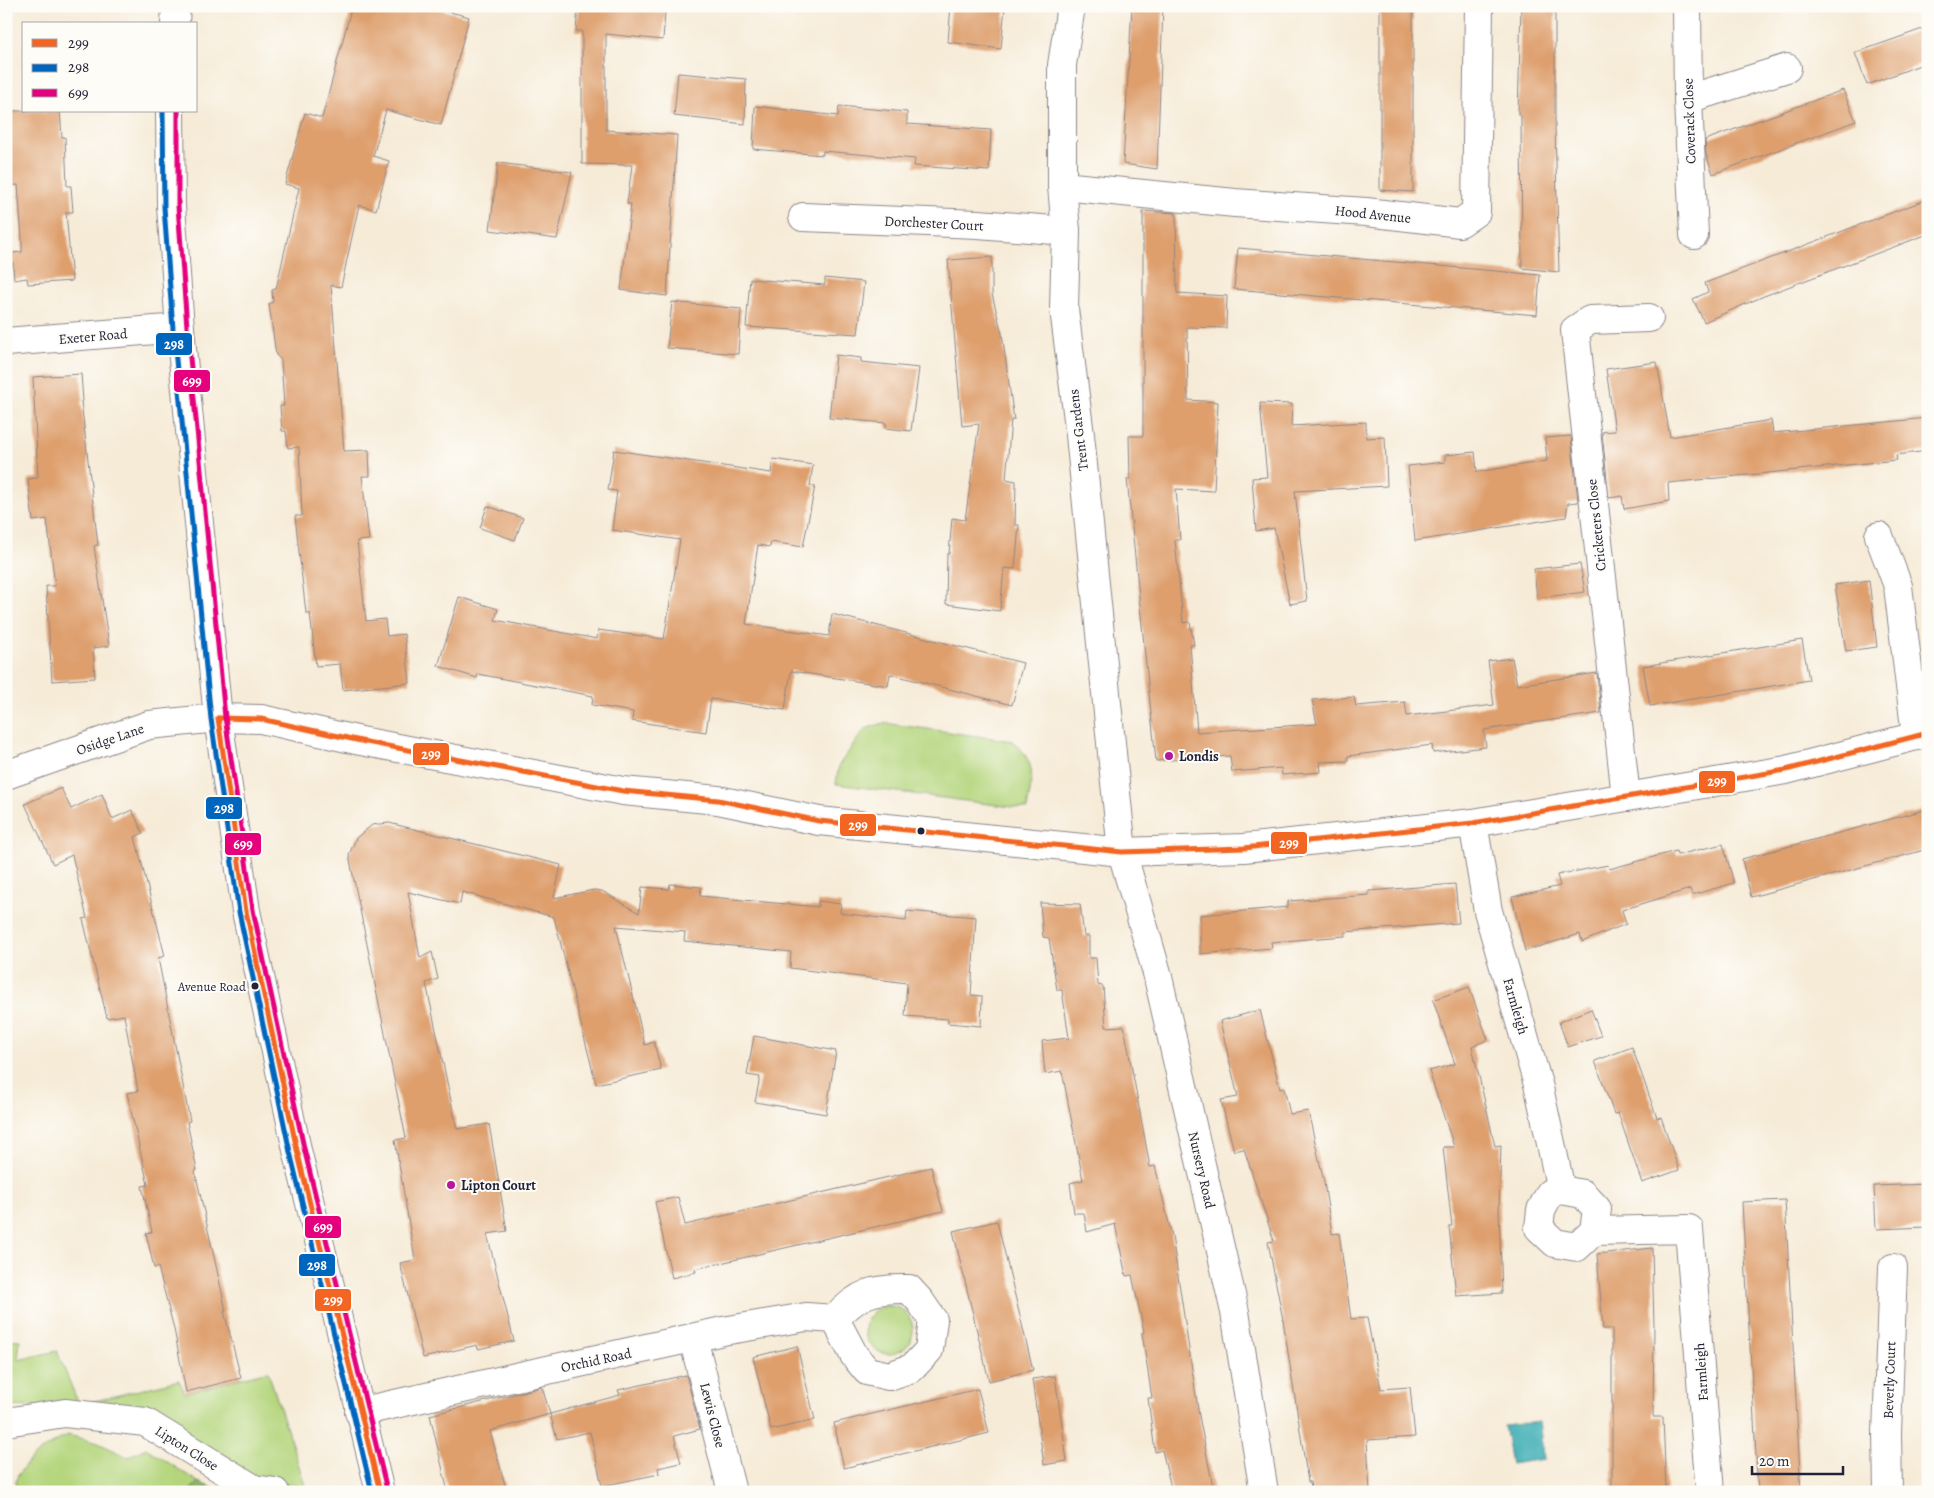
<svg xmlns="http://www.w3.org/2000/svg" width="1934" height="1498" font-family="Alegreya,serif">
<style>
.green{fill:#b4d57c;stroke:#6b7c5c}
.forest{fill:#8fb66c;stroke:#586c54}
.water{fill:#3badb4;stroke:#2e6878}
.building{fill:#de9f6d}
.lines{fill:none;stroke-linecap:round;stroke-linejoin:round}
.minor-casing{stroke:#8c8689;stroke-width:30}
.tertiary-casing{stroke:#8c8689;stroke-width:30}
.secondary-casing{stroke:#8c8689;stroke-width:30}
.primary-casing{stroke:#8c8689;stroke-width:30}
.minor{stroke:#fff;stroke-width:28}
.tertiary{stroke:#fff;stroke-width:28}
.secondary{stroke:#fff;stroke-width:28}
.primary{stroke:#fff;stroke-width:28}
.bus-1-casing{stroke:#fdfcf7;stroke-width:9}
.bus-2-casing{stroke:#fdfcf7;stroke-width:9}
.bus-3-casing{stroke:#fdfcf7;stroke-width:9}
.bus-1{stroke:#f26522;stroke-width:5}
.bus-2{stroke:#0065bd;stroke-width:5}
.bus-3{stroke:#e5007d;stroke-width:5}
.poi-dot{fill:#b5179e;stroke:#fdfcf7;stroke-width:2}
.bus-dot{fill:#22223b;stroke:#fdfcf7;stroke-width:2}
.labels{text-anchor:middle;stroke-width:4;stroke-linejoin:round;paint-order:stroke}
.bus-label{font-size:13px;fill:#22223b;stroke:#fdfcf7;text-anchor:end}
.street-label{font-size:14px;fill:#22223b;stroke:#fdfcf7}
.poi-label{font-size:14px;font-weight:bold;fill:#22223b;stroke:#fdfcf7;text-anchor:start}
.line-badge{stroke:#fdfcf7;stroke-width:2}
.badge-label{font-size:14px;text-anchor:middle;font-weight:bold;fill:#fff}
</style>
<rect width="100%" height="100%" fill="#fdfcf7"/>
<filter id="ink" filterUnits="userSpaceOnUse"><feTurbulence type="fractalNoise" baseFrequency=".02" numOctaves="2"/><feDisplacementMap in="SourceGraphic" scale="10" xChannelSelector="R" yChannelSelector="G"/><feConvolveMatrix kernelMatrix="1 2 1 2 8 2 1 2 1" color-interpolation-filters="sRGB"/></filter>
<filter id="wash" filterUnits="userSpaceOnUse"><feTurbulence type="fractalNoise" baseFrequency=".0096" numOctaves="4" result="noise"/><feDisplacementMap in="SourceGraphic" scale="20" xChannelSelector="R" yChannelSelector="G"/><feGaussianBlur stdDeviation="1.12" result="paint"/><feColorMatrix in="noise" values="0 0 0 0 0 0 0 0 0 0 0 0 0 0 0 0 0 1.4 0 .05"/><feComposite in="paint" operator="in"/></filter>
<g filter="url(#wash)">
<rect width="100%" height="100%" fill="#f6ebd7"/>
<g class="green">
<path d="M884,723L1013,741C1038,765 1032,777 1027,809L836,784L839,765L865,729Z"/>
<circle cx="889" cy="1330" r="24"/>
<path d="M6,1339L20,1340L18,1360L57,1351L79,1405L179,1380L185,1393L268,1371L306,1488L246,1475L129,1410L6,1406Z"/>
<path d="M68,1435L98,1443L128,1457L146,1448L198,1482L189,1492H18L15,1482C24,1459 47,1446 68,1435Z"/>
</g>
<path class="forest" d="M198,1482L222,1492H189Z"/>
<path class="water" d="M1539,1422L1544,1459L1511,1464L1504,1426Z"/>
<g id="blocks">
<g class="building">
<path d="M352,6H428L469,17L441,125L386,110L373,156L389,161L376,210L359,205L341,287L331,285L344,451L369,450L370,476H362L369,540L357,541L366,621L385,619L387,636L404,634L410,683L343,690L340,664L316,666L310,613H306L295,516H302L299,447L288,448L286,431H282L280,406H284L281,360L276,355L269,304L273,302L272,290L276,289L299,188L285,184L305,113L322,118Z"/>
<path d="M578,6H650V11L665,12L663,40L606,34V130L677,135L667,296L621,290L631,204H627L632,165L582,164V31H576Z"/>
<path d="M951,6H1005L1001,49L948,42Z"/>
<path d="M1132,6H1163L1157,169L1123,164Z"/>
<path d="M1380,6H1413V192L1380,190Z"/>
<path d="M1521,6H1555V127L1559,272L1522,268L1521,115H1518Z"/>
<path d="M1928,27V62L1867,85L1855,53Z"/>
<path d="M678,73L746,79L745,124L674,116Z"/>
<path d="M1843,90L1856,121L1713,174L1706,154L1705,140Z"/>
<path d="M755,106L838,116L839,106L907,112V124L991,130L989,171L914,166L915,159L823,151V155L753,149Z"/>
<path d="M6,111H60L62,137H65L67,186H71L73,212H66L72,281L28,284L27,278L14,280L12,253L22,252V239L18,185L6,186Z"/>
<path d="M498,163L572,172L557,239L490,230Z"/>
<path d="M1928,199V234L1764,296L1704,322L1693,299L1708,292L1705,283Z"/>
<path d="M1143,211L1176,213L1177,293L1227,296L1226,328L1187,327L1188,400L1218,402L1214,491L1176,489L1180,540H1175L1183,623L1190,622L1194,645H1190L1197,732L1317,724L1312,700L1354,697L1356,706L1405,702L1407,716L1494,705L1488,661L1512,658L1517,685L1597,673L1601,713L1484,730L1486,747L1433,753L1432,745L1348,756V761L1320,762L1321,772L1282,775L1281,768L1232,772L1230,756L1156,761L1127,479H1130L1129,436H1143Z"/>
<path d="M1238,248L1540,275L1537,315L1234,289Z"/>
<path d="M992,257V294L1002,334L1014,420H1011L1006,479L1016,481L1015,525H1019L1015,569L1004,568L1000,611L946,604L947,554H949L952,518L965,520L979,424L962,426L948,260Z"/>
<path d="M825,278L864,282L858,334L746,327L750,279L825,285Z"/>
<path d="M672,302L741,309L738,354L667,348Z"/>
<path d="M836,355L861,358V362L919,368L911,431L886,428V423L829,418Z"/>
<path d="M1657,362L1670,437L1771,420L1773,433L1928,418V451L1896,455L1897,460L1668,483L1669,501L1624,509L1622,496L1609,498L1602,432L1615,431L1606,369Z"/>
<path d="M81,374L83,401H81L98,545L94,546L109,646L93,648L95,678L52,681L46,586H55L47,519L33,521L28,479L38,478L33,377Z"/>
<path d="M1260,403L1292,404L1291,426L1366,422V438L1385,437L1387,486L1295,491L1307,601L1290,604L1274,528L1256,531L1252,478L1267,477Z"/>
<path d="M1571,436L1578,502L1568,503L1566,517L1415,541L1408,466L1445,462V455L1475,452L1477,472L1547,461L1545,438Z"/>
<path d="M614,450L771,473L773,459L813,465L810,486H815L803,547L771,542L770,547L758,545L746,624L829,636L832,614L1023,663L1012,705L890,674L888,686L791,671L785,710L711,699L706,732L632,721L633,712L592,705L593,696L478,674L477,678L438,666L459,597L498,609L495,620L597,639L598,630L664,639L680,540L612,530L617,491L608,490Z"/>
<path d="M487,506L523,518L515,540L480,528Z"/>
<path d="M1580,564L1585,592L1537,598L1534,569Z"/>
<path d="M1869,580L1877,647L1846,651L1835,585Z"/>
<path d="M1802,640L1809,680L1650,706L1643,666Z"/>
<path d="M61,788L71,809L102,794L112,819L132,810L143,833L135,837L165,956L158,958L190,1121L187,1122L197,1170L195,1171L226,1311H224L241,1378L186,1392L174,1329L158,1267L154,1268L146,1233L152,1232L142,1186L148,1185L127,1093L138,1091L124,1015L107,1018L83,919L87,918L72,855L53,864L25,804Z"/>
<path d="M1928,809V849L1751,897L1742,859Z"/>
<path d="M389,823L561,865L554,898L594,890L602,891L639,913L642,887L669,889L670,884L701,887L700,896L818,907V901L841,904L840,913L906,921L907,911L976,917L971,995L982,996L981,1026L948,1023V1019L905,1016L907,983L790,968L791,952L684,941L685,932L616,926L645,1045L654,1042L661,1070L596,1084L554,917L462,892L460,904L408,892L420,958L432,952L438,979L426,983L457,1129L489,1124L507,1231L487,1234L514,1341L478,1349L477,1345L423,1358L400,1263L415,1260L395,1140L406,1138L349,855L356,838L372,825Z"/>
<path d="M1723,844L1734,883L1692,895L1690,889L1622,910L1626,924L1582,942L1580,934L1525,951L1512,897L1560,886L1557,875L1608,865L1609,869L1676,851L1677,855Z"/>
<path d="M1455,884L1459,923L1345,932V936L1271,942L1272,948L1200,954V915L1288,907V901L1369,895V891Z"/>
<path d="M1040,903L1080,904L1084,936H1089V958H1096L1098,985L1103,986L1106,1027L1124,1026L1150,1167L1155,1166L1172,1236L1199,1416L1214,1492H1172L1162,1450L1155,1452L1148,1398H1152L1142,1333L1144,1332L1132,1275L1126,1276L1115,1224L1087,1232L1084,1213H1074L1070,1183L1083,1180L1062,1071L1045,1074L1042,1041L1069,1038L1062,990H1057L1049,938L1043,937Z"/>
<path d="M1469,987L1488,1040L1472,1046L1495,1146L1501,1145L1499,1212L1502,1293L1456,1296L1449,1226H1452L1443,1147H1454L1429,1071L1455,1064L1433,1000Z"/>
<path d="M1591,1009L1601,1036L1568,1047L1559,1022Z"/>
<path d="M1260,1010L1280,1089L1284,1088L1290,1114L1308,1111L1324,1182L1332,1234L1339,1233L1351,1319L1367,1318L1381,1389L1410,1387L1415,1437L1367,1440L1370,1492H1312L1310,1482H1308L1283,1320L1268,1242L1274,1241L1244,1149L1234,1151L1221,1100L1238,1097L1220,1021Z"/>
<path d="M754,1036L836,1051L826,1114L755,1102L760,1077L747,1075Z"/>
<path d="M1632,1047L1657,1118L1661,1117L1679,1170L1642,1183L1618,1113L1614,1114L1595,1061Z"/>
<path d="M931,1167L943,1211L695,1269L696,1272L672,1278L655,1202L678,1197L685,1225Z"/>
<path d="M1928,1184V1227L1876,1229L1874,1186Z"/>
<path d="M1785,1200L1801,1492H1758L1742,1202Z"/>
<path d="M997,1221L1033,1370L989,1381L953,1231Z"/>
<path d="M1652,1248L1654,1327L1653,1417H1663L1666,1492H1612V1329H1603L1597,1254Z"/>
<path d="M797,1346L815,1420L771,1430L753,1357Z"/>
<path d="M686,1375L700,1429L674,1436L681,1463L658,1468L659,1474L602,1486L590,1432L557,1439L550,1414L620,1395L618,1390Z"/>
<path d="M1055,1376L1067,1461L1044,1465L1032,1379Z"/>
<path d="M542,1387L550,1414L490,1431L507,1492H448L430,1415Z"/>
<path d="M978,1389L989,1433L844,1468L834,1423Z"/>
</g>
</g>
</g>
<g filter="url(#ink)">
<use href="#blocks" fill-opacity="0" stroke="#8c8689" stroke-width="1"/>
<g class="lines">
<defs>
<g id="minor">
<path d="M1071,6L1062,65V186L1066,231L1064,309L1080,435L1122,852L1157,973L1235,1312L1264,1492"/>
<path d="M1687,6L1688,99L1694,235"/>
<path d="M1688,99L1787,68"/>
<path d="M1062,186L1235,203L1366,212L1460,223L1476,212L1479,6"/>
<path d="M803,217L978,224L1066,231"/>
<path d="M6,342L180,328"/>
<path d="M1879,536L1898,586L1916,736"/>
<path d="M1626,797L1575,330L1590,320L1649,318"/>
<path d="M1473,823L1488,911L1539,1088L1561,1190"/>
<path d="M1561,1190L1583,1194L1597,1209L1594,1231L1577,1247L1555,1243L1539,1228L1541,1210L1550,1193Z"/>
<path d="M1594,1231L1689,1229L1710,1492"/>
<path d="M693,1338L732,1492"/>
<path d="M359,1412L723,1331L806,1317L835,1319L854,1355L867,1371L889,1376L912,1368L929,1350L933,1320L920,1301L909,1289C874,1288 858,1293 835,1319"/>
<path d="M6,1422L65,1413L145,1422L254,1489L275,1492"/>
<path d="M1888,1492L1887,1433L1893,1268"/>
</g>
<path id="tertiary" d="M218,718L261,719L361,741L623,791L718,800L819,821L1122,852L1244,848L1473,823L1786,770L1928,733"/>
<path id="secondary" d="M6,775L149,725L218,718"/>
<g id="primary">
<path d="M175,24L176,6"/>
<path d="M170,111L171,206L180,328L218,718L246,911L297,1150L380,1492"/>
</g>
</defs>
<use href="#minor" class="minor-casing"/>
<use href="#tertiary" class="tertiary-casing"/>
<use href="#secondary" class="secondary-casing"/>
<use href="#primary" class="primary-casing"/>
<use href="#minor" class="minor"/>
<use href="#tertiary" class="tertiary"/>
<use href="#secondary" class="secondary"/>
<use href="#primary" class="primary"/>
<defs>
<g id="bus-1">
<path d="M218,718L261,719L361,741L623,791L718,800L819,821L1122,852L1244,848L1473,823L1786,770L1928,733"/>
<path d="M218,718L246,911L297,1150L380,1492"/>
</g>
<path id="bus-2" d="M163,111L164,207L173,329L211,719L239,912L290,1152L372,1492"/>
<path id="bus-3" d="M178,111V206L187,327L225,717L253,910L304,1148L387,1490"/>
</defs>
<use href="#bus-1" class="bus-1-casing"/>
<use href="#bus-2" class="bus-2-casing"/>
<use href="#bus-3" class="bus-3-casing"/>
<use href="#bus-1" class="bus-1"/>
<use href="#bus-2" class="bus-2"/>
<use href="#bus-3" class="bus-3"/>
</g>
</g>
<g class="poi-dot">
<circle cx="1169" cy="756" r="5"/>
<circle cx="451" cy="1185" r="5"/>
</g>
<g class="bus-dot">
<circle cx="921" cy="831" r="4.5"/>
<circle cx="255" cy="986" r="4.5"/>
</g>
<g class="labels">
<g class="bus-label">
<text x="246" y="991">Avenue Road</text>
</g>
<g class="street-label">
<text transform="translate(1689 121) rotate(-92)" y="5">Coverack Close</text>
<text transform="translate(1373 214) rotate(6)" y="5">Hood Avenue</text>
<text transform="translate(934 223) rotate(3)" y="5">Dorchester Court</text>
<text transform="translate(93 336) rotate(-5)" y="5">Exeter Road</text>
<text transform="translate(1078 430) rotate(-97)" y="5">Trent Gardens</text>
<text transform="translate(1596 525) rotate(-96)" y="5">Cricketers Close</text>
<text transform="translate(110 739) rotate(-19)" y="5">Osidge Lane</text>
<text transform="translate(1516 1006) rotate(74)" y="5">Farmleigh</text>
<text transform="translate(1202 1170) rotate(77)" y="5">Nursery Road</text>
<text transform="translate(596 1360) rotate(-12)" y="5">Orchid Road</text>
<text transform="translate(1701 1372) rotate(-94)" y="5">Farmleigh</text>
<text transform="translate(1889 1380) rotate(-88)" y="5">Beverly Court</text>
<text transform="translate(713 1415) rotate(76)" y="5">Lewis Close</text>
<text transform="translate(187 1448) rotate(32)" y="5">Lipton Close</text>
</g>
<g class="poi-label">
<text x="1179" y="761">Londis</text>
<text x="461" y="1190">Lipton Court</text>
</g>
</g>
<g class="line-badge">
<rect x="155" y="332" width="38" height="24" rx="5" fill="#0065bd"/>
<rect x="173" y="369" width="38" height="24" rx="5" fill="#e5007d"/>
<rect x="412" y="742" width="38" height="24" rx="5" fill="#f26522"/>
<rect x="1698" y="770" width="38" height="24" rx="5" fill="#f26522"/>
<rect x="205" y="796" width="38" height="24" rx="5" fill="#0065bd"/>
<rect x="839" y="813" width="38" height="24" rx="5" fill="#f26522"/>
<rect x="1270" y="831" width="38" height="24" rx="5" fill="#f26522"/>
<rect x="224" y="832" width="38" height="24" rx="5" fill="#e5007d"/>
<rect x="304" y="1215" width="38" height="24" rx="5" fill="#e5007d"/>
<rect x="298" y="1253" width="38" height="24" rx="5" fill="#0065bd"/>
<rect x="314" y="1288" width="38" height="24" rx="5" fill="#f26522"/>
</g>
<g class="badge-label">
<text x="174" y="349">298</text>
<text x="192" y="386">699</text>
<text x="431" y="759">299</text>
<text x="1717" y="786">299</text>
<text x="224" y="813">298</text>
<text x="858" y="830">299</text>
<text x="1289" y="848">299</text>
<text x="243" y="849">699</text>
<text x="323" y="1232">699</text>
<text x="317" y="1270">298</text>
<text x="333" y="1305">299</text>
</g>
<rect width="1934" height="1498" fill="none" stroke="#fdfcf7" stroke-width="25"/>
<rect x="22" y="22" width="175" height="90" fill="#fdfcf7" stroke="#a5a5ac"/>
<rect x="32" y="39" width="25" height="8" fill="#f26522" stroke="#a5a5ac"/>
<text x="68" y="48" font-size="15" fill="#22223b">299</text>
<rect x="32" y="64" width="25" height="8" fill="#0065bd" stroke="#a5a5ac"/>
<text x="68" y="72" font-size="15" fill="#22223b">298</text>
<rect x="32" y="89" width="25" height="8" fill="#e5007d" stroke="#a5a5ac"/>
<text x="68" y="98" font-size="15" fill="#22223b">699</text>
<path d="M1752 1466v8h91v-8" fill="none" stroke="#22223b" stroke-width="2.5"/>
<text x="1759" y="1466" font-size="15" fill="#22223b" stroke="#fdfcf7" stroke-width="4" paint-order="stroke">20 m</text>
</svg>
